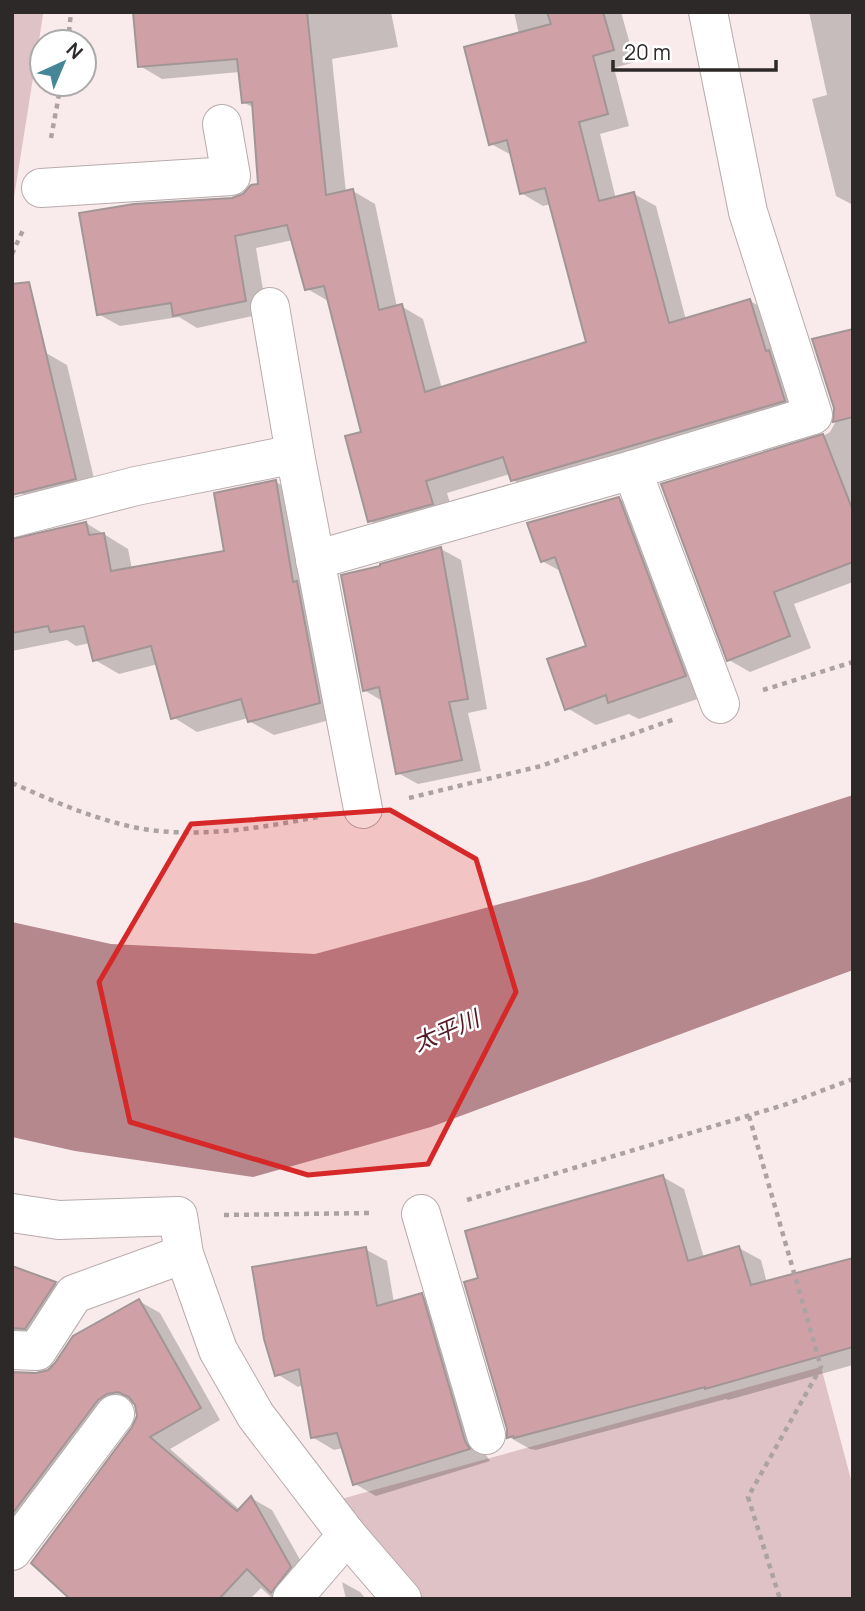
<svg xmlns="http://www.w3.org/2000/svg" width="865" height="1611" font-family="Manrope,'Noto Sans JP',sans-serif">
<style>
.green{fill:#dfc2c5}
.water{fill:#b5888e}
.shadow{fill:#0003}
.building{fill:#cfa1a6;stroke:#a29596;stroke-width:2}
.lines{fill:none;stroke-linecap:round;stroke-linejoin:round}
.minor-casing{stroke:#b8abac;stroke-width:40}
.path{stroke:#ada2a3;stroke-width:4.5;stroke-dasharray:5 5;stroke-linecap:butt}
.minor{stroke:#fff;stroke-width:38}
.marked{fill:#d62828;fill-opacity:0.2;stroke:#d62828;stroke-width:5;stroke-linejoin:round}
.labels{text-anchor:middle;stroke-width:5;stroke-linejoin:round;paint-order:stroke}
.water-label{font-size:23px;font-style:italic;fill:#541b27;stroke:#fff}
</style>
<rect width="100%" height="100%" fill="#f9ebec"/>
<g class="green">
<path d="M12,12H43V15L12,210Z"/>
<path d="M821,1367L853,1487V1599H421L341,1499Z"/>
</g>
<path class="water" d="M853,795V970L431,1127L253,1177L75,1151L12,1137V922L111,944L315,954L589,880Z"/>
<g class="shadow">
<path d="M131,12H391L398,47L332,59L346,193L353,191L375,204L397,307L401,306L423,319L442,389L588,343L551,204L543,206L521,193L513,156L491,144L519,34L514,12H621L635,62L614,68L629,126L600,134L616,199L634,194L656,206L686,320L750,301L772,313L806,413L535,493L513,480L510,474L447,493L454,516L392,534L370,521L363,433L328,301L306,288L293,240L256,248L267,313L197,328L179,317L120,326L98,314L233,200L260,185L254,108L243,102L240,72L162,79L140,66L135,15Z"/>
<path d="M809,12H853V205L836,196L812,99L827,95Z"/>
<path d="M853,330V582L794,604L811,648L750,672L729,660L820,438L830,432L836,421Z"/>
<path d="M46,353L67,365L97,491L42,505L20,493Z"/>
<path d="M276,482L301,496L344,716L274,735L249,721L248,718L197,732L173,717L158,664L119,674L95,660L90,643L76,646L67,640L12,651V541L86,523L128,549L132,569L227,552Z"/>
<path d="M618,498L648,515L715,693L639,719L629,714L596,725L567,708L588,647L562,572L542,561Z"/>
<path d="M441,549L461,560L487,709L468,713L481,771L418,784L398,773L384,702L364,690Z"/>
<path d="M663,1177L684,1189L704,1258L739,1248L761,1260L767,1283L853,1261V1365L728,1400L726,1399L536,1450L530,1449L509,1437L480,1279Z"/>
<path d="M365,1249L387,1261L394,1303L421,1295L443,1308L486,1455L490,1461L376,1496L355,1484L343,1448L334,1450L312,1437L303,1385L298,1387L277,1374Z"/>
<path d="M16,1269L55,1283L75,1295L12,1356V1278Z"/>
<path d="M139,1301L160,1313L220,1420L170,1449L240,1510L251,1498L272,1510L311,1579L295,1599H273L261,1588L250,1599H73L139,1416L136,1404L129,1405L12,1560V1369L13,1374L36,1375L48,1372Z"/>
<path d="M342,1582L360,1592L366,1599H346Z"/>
</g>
<g class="building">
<path d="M133,12H307L326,195L353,189L379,310L402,304L425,392L586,342L545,188L520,194L507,140L489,145L464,47L551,24L547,12H603L614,50L593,56L608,114L579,122L599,201L634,192L669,323L750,299L766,351L769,350L785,401L511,481L503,457L426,481L433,504L368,522L345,436L361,432L324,286L305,290L287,225L235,236L246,301L173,316L171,303L97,315L79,213L134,204L232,198L243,194L251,185L258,184L252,102L242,103L237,59L138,67Z"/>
<path d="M29,282L76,479L12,495V284Z"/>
<path d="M853,329V417L833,422L834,408L812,339Z"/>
<path d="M823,434L853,511V562L774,592L790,636L727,661L661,484Z"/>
<path d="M276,480L293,582L297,581L320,703L248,722L241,699L171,719L151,646L93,661L84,626L50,632L48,626L12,633V539L86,522L89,535L104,533L111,571L224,551L214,493Z"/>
<path d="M619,497L686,676L608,703L606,695L565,710L547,659L586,646L555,557L541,562L527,523Z"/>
<path d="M441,547L468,699L449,702L462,760L396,774L379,687L363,691L341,575L380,566V564Z"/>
<path d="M663,1175L688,1261L739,1246L751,1285L853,1258V1347L705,1389V1387L514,1438L513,1436L507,1438V1429L464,1282L478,1278L465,1231Z"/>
<path d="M366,1247L377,1306L422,1293L465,1441L470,1449L353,1485L337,1433L311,1438L299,1369L275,1376L264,1339L252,1267Z"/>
<path d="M12,1266L56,1282L25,1329L12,1328Z"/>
<path d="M139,1299L201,1408L150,1437L237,1511L251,1496L291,1567L271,1593L247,1569L219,1599H70L31,1563L132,1427L137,1416L135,1405L129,1397L118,1392L107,1394L98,1400L12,1514V1372L36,1373L48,1370L55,1363L73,1336Z"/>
</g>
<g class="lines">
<defs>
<g id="minor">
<path d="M708,12L748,212L813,415L632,470L720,704"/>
<path d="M41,188L231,176L222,124"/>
<path d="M270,307L295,454L363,809"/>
<path d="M12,518L136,486L295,454"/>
<path d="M315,560L632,470"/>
<path d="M12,1213L59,1220L178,1216L184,1254L218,1350L256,1416L347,1535L402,1599"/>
<path d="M421,1214L486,1435"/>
<path d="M12,1350L37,1351L74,1294L184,1254"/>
<path d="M12,1551L115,1414"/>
<path d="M292,1599L347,1535"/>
</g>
</defs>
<use href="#minor" class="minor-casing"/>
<g class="path">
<path d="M68,42L71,12"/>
<path d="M51,138L61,84"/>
<path d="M12,254L23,230"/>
<path d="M763,690L853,662"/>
<path d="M12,783C53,801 93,819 138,828C197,839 259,828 318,817"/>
<path d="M409,798L541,766L675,719"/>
<path d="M749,1116L821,1367L748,1497L780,1599"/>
<path d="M467,1200L784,1105L853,1079"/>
<path d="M224,1215L373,1213"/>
</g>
<use href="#minor" class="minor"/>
</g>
<path class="marked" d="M390,810L476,859L516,992L428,1164L308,1175L130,1122L99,982L191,824Z"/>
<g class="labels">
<g class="water-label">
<text transform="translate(446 1031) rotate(-23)" y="8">太平川</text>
</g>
</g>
<rect width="865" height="1611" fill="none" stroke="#2e2929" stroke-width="28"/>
<g transform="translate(63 63) rotate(44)"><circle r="33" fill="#ffffff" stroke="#aba9a9" stroke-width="2"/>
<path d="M0-5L12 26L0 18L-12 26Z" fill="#468699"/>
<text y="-10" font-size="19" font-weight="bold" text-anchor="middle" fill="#2e2929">N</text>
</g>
<path d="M613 60v10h163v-10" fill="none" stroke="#2e2929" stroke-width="3.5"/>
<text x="624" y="60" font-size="21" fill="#2e2929" stroke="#ffffff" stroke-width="5" paint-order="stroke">20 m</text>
</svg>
